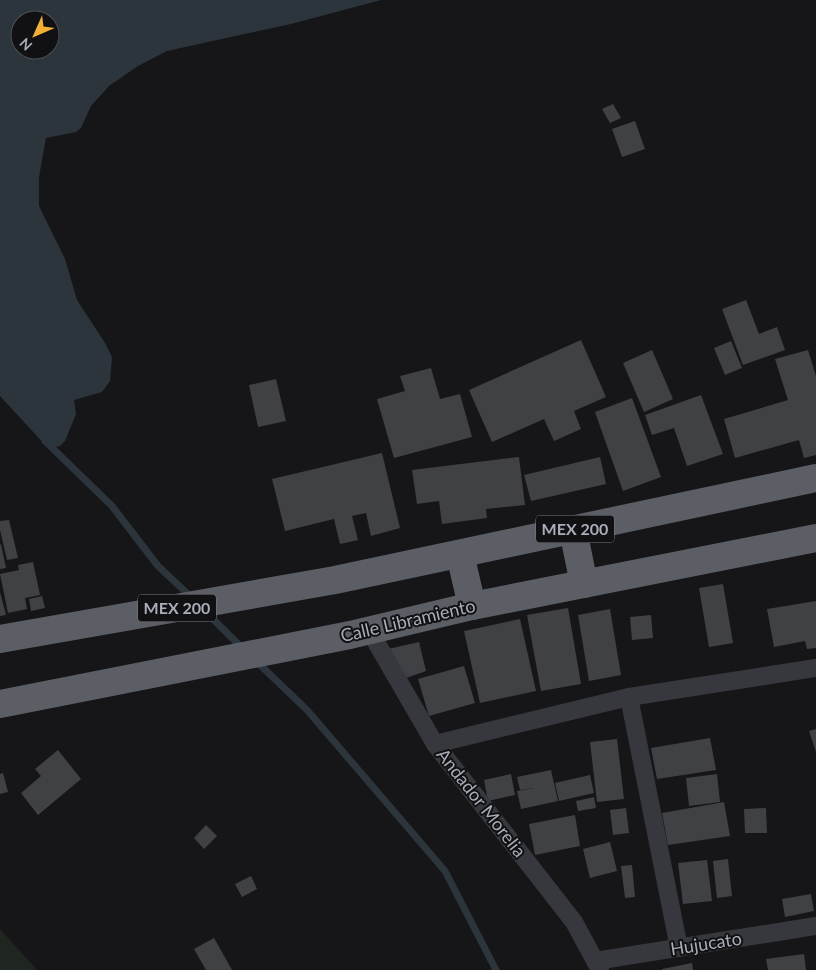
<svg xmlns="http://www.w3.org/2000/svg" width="816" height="970" font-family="Lato,sans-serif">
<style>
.green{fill:#1e261f}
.water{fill:#2c353c;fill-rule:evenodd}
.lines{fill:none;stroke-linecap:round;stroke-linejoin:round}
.stream{stroke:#2c353c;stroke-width:7}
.building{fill:#404145}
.minor{stroke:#37383d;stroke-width:18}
.trunk{stroke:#5b5e65;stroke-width:28}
.labels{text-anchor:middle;stroke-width:4;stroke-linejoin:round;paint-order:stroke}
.shield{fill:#111113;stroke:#7b7e86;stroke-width:1}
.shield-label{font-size:16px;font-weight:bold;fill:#a8adb8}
.street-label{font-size:18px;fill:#a8adb8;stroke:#111113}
</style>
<rect width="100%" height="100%" fill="#161618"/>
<path class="green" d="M0,929L37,970H0Z"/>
<path class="water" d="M0,0H381L291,24L167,51L138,66L109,86L91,106L81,128L76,132L46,138L39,177V206L65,259L77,300L105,343L112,357L110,381L102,392L74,400L76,414L65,441L60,446L48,448L0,396ZM20,20H50V50H20Z"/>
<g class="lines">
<g class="stream">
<path d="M45,441L112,506L158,566L191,597"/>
<path d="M204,610L244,650"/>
<path d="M256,661L307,710L445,871L496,970"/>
</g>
</g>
<g class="building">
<path d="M613,104L621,118L610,123L602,109Z"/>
<path d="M635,121L645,149L622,157L612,129Z"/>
<path d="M746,300L759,334L777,327L785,350L743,365L722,309Z"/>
<path d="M581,340L606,397L574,411L581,429L554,441L544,419L492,442L469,390Z"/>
<path d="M731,341L742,368L725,375L714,348Z"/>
<path d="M652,350L673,399L644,412L623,363Z"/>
<path d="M808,350L816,376V455L804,458L799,440L735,458L724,419L788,400L775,359Z"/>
<path d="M431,368L440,399L460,394L472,437L394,458L377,399L405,391L400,376Z"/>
<path d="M276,379L286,421L258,427L249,385Z"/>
<path d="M701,395L723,454L687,466L674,428L652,435L645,415Z"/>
<path d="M632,398L661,477L623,491L595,412Z"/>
<path d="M382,453L400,528L371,536L366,513L352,516L358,540L340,544L334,519L285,531L272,479Z"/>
<path d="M519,457L525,505L486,509L487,518L442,524L439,501L417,504L412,470Z"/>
<path d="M600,457L606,484L531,501L524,475Z"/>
<path d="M9,520L18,558L7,560L0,530V521Z"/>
<path d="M1,544L6,568L0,569V545Z"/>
<path d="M33,562L40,595L25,598L27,609L8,613L0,574L19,570L18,565Z"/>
<path d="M723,584L733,643L709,647L699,588Z"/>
<path d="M0,592L6,615L0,616Z"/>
<path d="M42,596L45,608L31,611L29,599Z"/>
<path d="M816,601V648L807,649L805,641L774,647L767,609Z"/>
<path d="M568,608L581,684L541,691L527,615Z"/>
<path d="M610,609L621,675L589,681L578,615Z"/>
<path d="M651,615L653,638L632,640L630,617Z"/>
<path d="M520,619L536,691L480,703L464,631Z"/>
<path d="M419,642L426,671L406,678L388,649Z"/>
<path d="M464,666L475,703L429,716L418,679Z"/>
<path d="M816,729V752L809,731Z"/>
<path d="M710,738L716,770L657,779L651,748Z"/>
<path d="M617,739L624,799L597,802L590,742Z"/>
<path d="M58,750L81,779L38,815L21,793L41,776L35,769Z"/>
<path d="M551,770L558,801L521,809L517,791L535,788L520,790L517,777Z"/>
<path d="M3,773L8,792L0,794V774Z"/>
<path d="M511,774L515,795L488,801L484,780Z"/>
<path d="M717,774L720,802L689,806L686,778Z"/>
<path d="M590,775L594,793L559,801L555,783Z"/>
<path d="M594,797L596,808L578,811L576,801Z"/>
<path d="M724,802L730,836L668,845L662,813Z"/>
<path d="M626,808L629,833L613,835L610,810Z"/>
<path d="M766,808L767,833H745L744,809Z"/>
<path d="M575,815L580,846L535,855L529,824Z"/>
<path d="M206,825L217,836L204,849L194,838Z"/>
<path d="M610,842L617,871L590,878L583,849Z"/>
<path d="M728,859L732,896L717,898L713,861Z"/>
<path d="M707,860L712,901L683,904L678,863Z"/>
<path d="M632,865L635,897L625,898L621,866Z"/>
<path d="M251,876L257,889L242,897L235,884Z"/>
<path d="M811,894L814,911L785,917L782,899Z"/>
<path d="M214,938L232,970H206L194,949Z"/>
<path d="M804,954L806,970H768L766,959Z"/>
<path d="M692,963L693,970H662V969Z"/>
</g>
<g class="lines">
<g class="minor">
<path d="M369,630L435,744L574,922L600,970"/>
<path d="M629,697L679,948"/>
<path d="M435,744L629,697L816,668"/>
<path d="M595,961L816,926"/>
</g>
<g class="trunk">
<path d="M573,530L584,584"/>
<path d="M460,554L472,606"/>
<path d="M0,639L335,580L816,478"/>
<path d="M0,704L350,635L472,606L816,538"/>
</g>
</g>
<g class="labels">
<g class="shield">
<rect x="536" y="515.5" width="78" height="27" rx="4"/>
<rect x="138" y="594.5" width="78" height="27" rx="4"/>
</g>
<g class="shield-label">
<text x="575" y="535">MEX 200</text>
<text x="177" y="614">MEX 200</text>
</g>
<g class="street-label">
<text transform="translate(408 621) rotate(-13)" y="6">Calle Libramiento</text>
<text transform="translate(481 803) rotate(52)" y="6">Andador Morelia</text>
<text transform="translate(706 944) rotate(-9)" y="6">Hujucato</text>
</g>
</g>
<g transform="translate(35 35) rotate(225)"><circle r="24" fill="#111113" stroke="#4d4f55"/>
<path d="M0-4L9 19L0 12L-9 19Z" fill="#f2b134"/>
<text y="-8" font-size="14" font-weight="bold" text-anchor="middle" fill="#a8adb8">N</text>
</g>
</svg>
